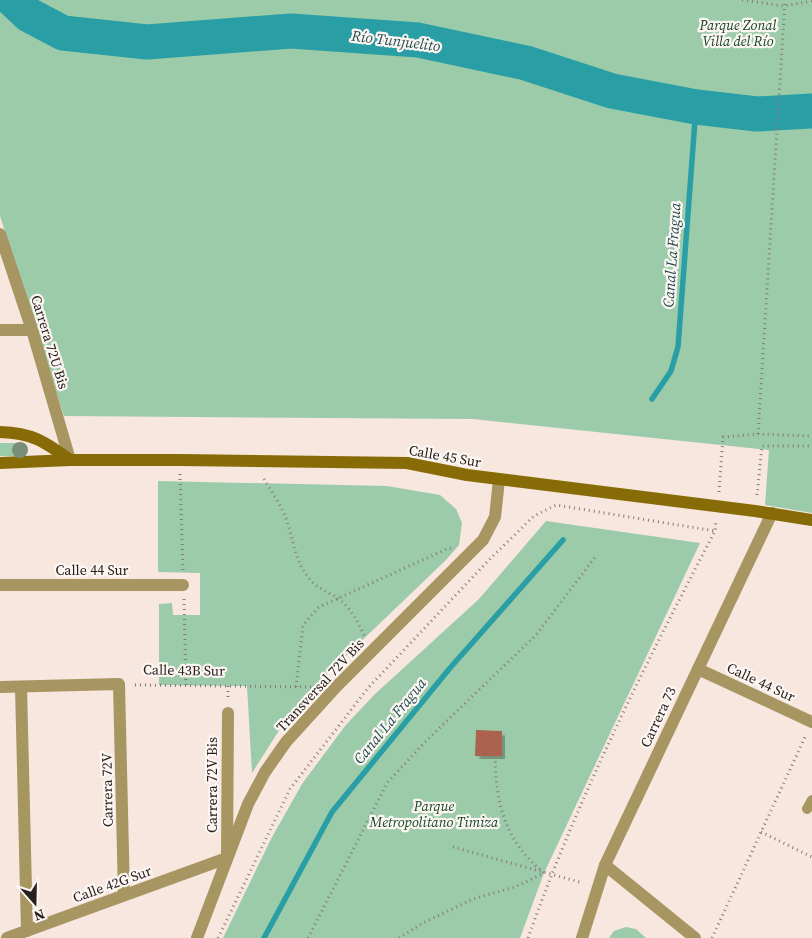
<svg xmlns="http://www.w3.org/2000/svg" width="812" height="938" font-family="'Source Serif 4',serif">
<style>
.green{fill:#9ccba9}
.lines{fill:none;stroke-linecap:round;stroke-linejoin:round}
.stream{stroke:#299fa5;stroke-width:5.5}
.river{stroke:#299fa5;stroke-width:35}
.building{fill:#ab6250;filter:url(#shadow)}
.path{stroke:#867b76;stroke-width:3;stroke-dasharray:1 4;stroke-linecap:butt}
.lane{stroke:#a79562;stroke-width:10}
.street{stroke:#a79562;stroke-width:12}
.secondary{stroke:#876b06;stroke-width:12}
.tree{fill:#788e79}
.labels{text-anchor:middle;stroke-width:4.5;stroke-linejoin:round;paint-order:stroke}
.park-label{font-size:14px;font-style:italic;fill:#114627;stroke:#fdf6f3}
.street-label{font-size:14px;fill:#27211e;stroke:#fdf6f3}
.water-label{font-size:15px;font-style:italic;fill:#1d4d50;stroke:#fdf6f3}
</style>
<defs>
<filter id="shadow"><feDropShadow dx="4.5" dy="4.5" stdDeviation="1" flood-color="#0004"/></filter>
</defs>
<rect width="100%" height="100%" fill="#f7e7de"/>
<g class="green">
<path d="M0,0H812V513L765,505L769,450L473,419L64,416L0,216Z"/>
<rect x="0" y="443" width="23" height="13"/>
<path d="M158,481L387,486L440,495L456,509L462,523L459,545L446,560L305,695L285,721L252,773L247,686L159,685V604L172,603L173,615H200V573L158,572Z"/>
<path d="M546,521L700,543L544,873L520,938H223L271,839L302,784L345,726L374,695L479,599Z"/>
<path d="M626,927L636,929L646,938H609L614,931Z"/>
</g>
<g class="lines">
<g class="stream">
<path d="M652,399L671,371L678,347L696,107"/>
<path d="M264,938L332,812L450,668L563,540"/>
</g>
<path class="river" d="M13,0L29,15L63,33L147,42L291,31L418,40L526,63L612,91L696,107L757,114L812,111"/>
</g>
<path class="building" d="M476,730L502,731V756H475Z"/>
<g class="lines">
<g class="path">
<path d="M742,0L784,6L812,1"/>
<path d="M758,434L785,0"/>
<path d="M180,474L183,570"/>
<path d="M264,479C271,491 280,503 285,516C293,536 294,559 308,577C315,587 326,591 336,597C350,606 358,622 365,637"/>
<path d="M719,492L723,437L758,434L812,436"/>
<path d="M757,495L762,446H812"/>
<path d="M184,599L186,685"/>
<path d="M135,685L316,687"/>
<path d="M228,686V698"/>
<path d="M296,687L303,625L319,607L449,548L454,549"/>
<path d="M761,832L812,857"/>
<path d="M453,847L583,883"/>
<path d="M218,938L290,789L368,688L487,562L534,516L556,505L715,531"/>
<path d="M308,938L387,783L426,741L536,635L596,556"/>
<path d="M399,938L423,923L473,899L515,887L544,873C505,841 496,805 495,756"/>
<path d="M528,938C578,797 646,663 715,531L716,521"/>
<path d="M712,938L806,735"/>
</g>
<path class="lane" d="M807,809L812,800"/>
<g class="street">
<path d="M0,234L32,330L70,460"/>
<path d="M0,330H32"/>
<path d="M0,585H183"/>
<path d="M698,669L812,722"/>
<path d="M0,687L119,684L124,895"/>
<path d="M21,687L27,931"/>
<path d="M605,865L695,938"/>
<path d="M7,938L227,858L228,713"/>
<path d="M197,938L248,804L265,772L286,742L336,687L483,540L495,517L499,480"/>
<path d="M582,938L605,865L772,513"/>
</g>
<g class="secondary">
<path d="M0,432C32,433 44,441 70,460"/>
<path d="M0,463L70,460H180L407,463L467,475L755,511L812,520"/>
</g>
</g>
<circle class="tree" cx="20" cy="450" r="8"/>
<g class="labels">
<g class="park-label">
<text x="738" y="30">Parque Zonal<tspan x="738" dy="16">Villa del Río</tspan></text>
<text x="434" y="811">Parque<tspan x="434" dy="16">Metropolitano Timiza</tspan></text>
</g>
<g class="street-label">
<text transform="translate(50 342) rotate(73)" y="5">Carrera 72U Bis</text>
<text transform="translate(445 456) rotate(10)" y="5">Calle 45 Sur</text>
<text x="92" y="575">Calle 44 Sur</text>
<text transform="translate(184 670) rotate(1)" y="5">Calle 43B Sur</text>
<text transform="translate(761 682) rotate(25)" y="5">Calle 44 Sur</text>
<text transform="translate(320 685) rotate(-47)" y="5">Transversal 72V Bis</text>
<text transform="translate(658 717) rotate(-65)" y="5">Carrera 73</text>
<text transform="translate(212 785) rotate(-90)" y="5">Carrera 72V Bis</text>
<text transform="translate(107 790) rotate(-91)" y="5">Carrera 72V</text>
<text transform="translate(112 884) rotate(-20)" y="5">Calle 42G Sur</text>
</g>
<g class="water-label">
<text transform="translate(396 41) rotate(7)" y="5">Río Tunjuelito</text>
<text transform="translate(672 255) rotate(-86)" y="5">Canal La Fragua</text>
<text transform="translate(390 721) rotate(-51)" y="5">Canal La Fragua</text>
</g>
</g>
<g transform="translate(35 903) rotate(160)" stroke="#fdf6f3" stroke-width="4" paint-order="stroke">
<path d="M0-4L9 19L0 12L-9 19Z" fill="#27211e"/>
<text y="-8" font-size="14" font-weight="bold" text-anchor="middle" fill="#27211e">N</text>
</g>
</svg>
